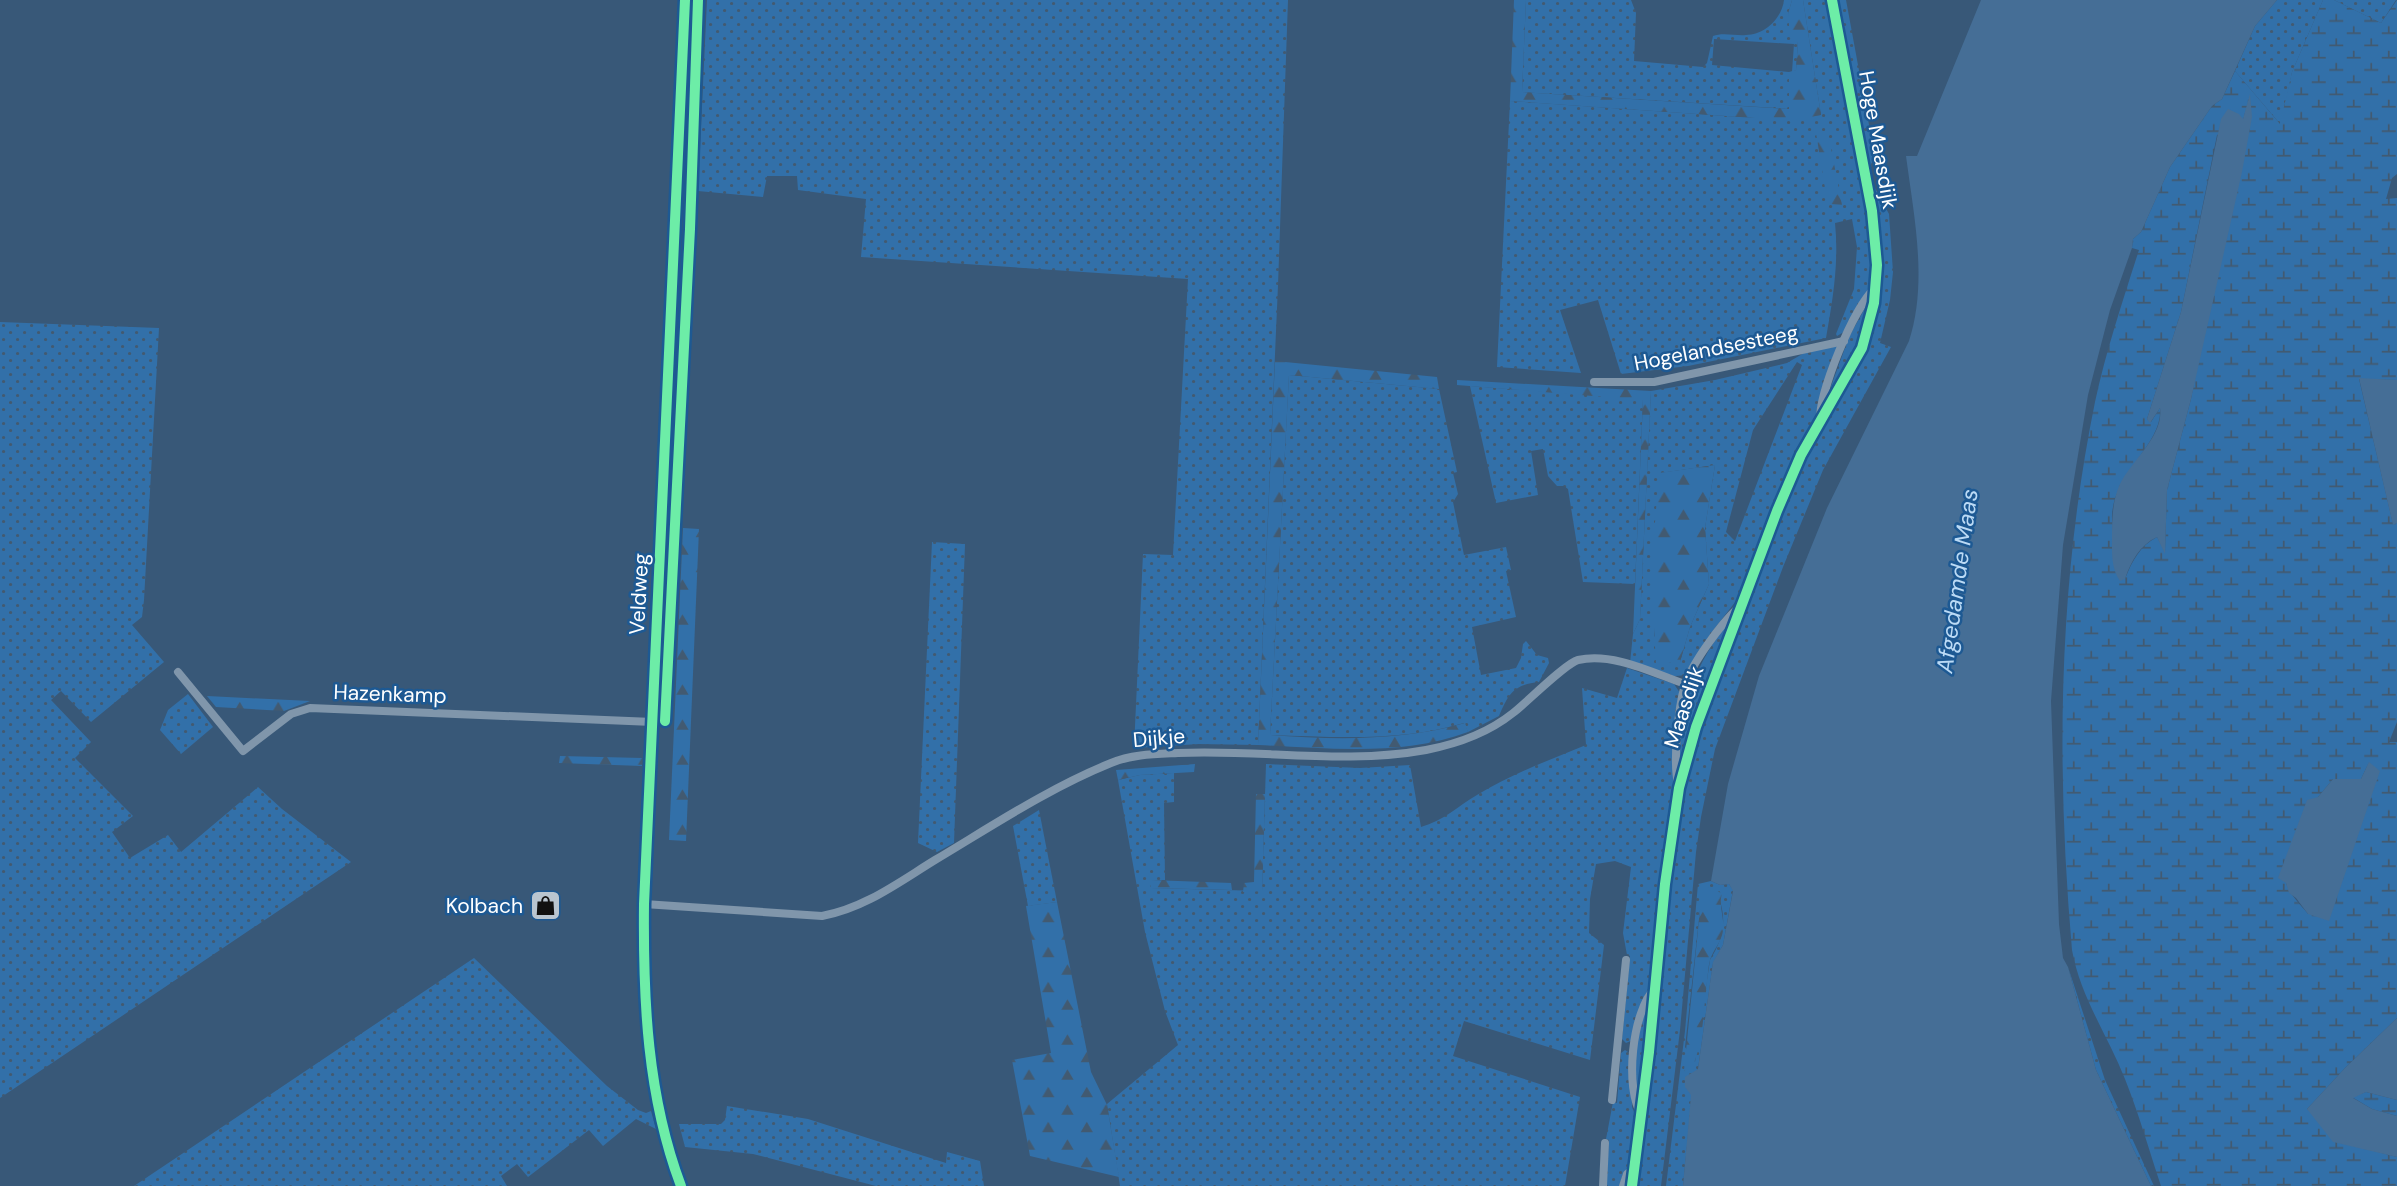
<svg xmlns="http://www.w3.org/2000/svg" width="2397" height="1186" font-family="'DM Sans',sans-serif">
<style>
.grass{fill:url(#grass-dots);fill-rule:evenodd}
.forest{fill:url(#forest-firs)}
.wetland{fill:url(#wetland-marsh);fill-rule:evenodd}
.water{fill:#456e96}
.lines{fill:none;stroke-linecap:round;stroke-linejoin:round}
.street{stroke:#8096ab;stroke-width:8}
.secondary{stroke:#7c92a7;stroke-width:10}
.cycleway-casing{stroke:#1d5993;stroke-width:15}
.cycleway{stroke:#6deda7;stroke-width:10}
.labels{text-anchor:middle;stroke-width:5;stroke-linejoin:round;paint-order:stroke}
.street-label{font-size:21px;fill:#fff;stroke:#1d5993}
.poi-label{font-size:21px;fill:#fff;stroke:#1d5993;text-anchor:end}
.water-label{font-size:23px;font-style:italic;fill:#bbdaf5;stroke:#1d5993}
</style>
<defs>
<pattern id="grass-dots" width="8" height="8" patternUnits="userSpaceOnUse" patternTransform="scale(1.75)"><rect width="8" height="8" fill="#3270a9"/><path d="M2 2h.1M6 6h.1" fill="none" stroke="#425a71" stroke-width="1.8" stroke-linecap="round"/></pattern>
<pattern id="forest-firs" width="22" height="20" patternUnits="userSpaceOnUse" patternTransform="scale(1.75)"><rect width="22" height="20" fill="#3270a9"/><path d="M5 1l3.5 6h-7zM16 11l3.5 6h-7z" fill="#425a71"/></pattern>
<pattern id="wetland-marsh" width="20" height="14" patternUnits="userSpaceOnUse" patternTransform="scale(1.75)"><rect width="20" height="14" fill="#3270a9"/><path d="M1 5h8M5 5V1M11 12h8M15 12V8" fill="none" stroke="#425a71"/></pattern>
</defs>
<rect width="100%" height="100%" fill="#385878"/>
<g class="grass">
<path d="M707,0H1288L1278,285L1258,745L1199,744L1134,748L1143,554L1173,555L1188,279L861,257L866,199L798,190L797,176H767L763,197L698,191Z"/>
<path d="M1526,0H1631L1636,13L1634,61L1703,67L1707,63L1713,36C1723,32 1735,36 1746,35C1765,35 1782,18 1784,0H1792L1788,14L1798,41L1796,70L1792,72L1794,44L1714,39L1712,65L1789,72L1790,109L1522,92Z"/>
<path d="M1803,0H1829L1870,221L1873,258L1872,284L1847,330L1837,336L1836,334L1854,289L1857,247L1852,219L1835,223C1839,262 1833,299 1826,338L1688,366L1621,374L1598,300L1560,310L1581,373L1497,367L1510,101L1755,118L1821,115Z"/>
<path d="M1837,0H1846L1874,152L1869,177L1889,214L1893,272L1890,300L1880,343L1891,347L1823,470L1783,567L1715,749L1701,817L1696,852L1680,1030L1661,1186H1636L1654,1053L1668,884L1677,816L1685,782L1700,728L1780,512L1804,457L1864,348C1893,279 1875,208 1862,137C1854,92 1845,46 1837,0Z"/>
<path d="M2277,0H2323L2292,72L2281,125L2235,71L2255,26Z"/>
<path d="M2334,0H2396L2381,23Z"/>
<path d="M1871,297L1858,346L1822,411L1849,337Z"/>
<path d="M0,322L159,328L144,600L142,617L132,625L164,662L91,722L61,691L51,700L91,742L75,758L133,816L112,832L130,858L168,835L181,852L258,787L282,809L351,862L0,1098Z"/>
<path d="M1839,345L1817,408L1816,422L1775,510L1736,601L1711,633L1690,672C1673,683 1648,669 1630,663L1633,634L1640,619L1651,391L1715,380L1787,363L1804,353ZM1797,362L1802,365L1735,541L1726,532L1753,430ZM1715,465L1705,528L1709,584L1690,627L1680,662L1654,636L1660,473Z"/>
<path d="M1289,375L1439,389L1457,472L1453,473L1458,494L1453,502L1464,555L1506,547L1511,570L1506,571L1516,617L1472,627L1481,675L1516,668L1521,658L1523,644L1526,641L1537,655L1548,658L1549,663L1539,682C1513,685 1509,693 1499,716L1468,732L1464,723C1400,742 1336,737 1270,735Z"/>
<path d="M1470,386L1643,399L1635,584L1583,582L1568,489L1564,486H1557L1548,476L1543,449L1531,451L1538,495L1496,503Z"/>
<path d="M932,542L965,544L954,843L937,852L918,843Z"/>
<path d="M1732,618L1679,769C1682,705 1691,668 1732,618Z"/>
<path d="M1627,668L1674,684L1680,693L1673,771L1674,786L1668,814L1661,884L1652,985L1645,995L1633,1040L1626,1043L1622,1039L1630,956L1627,955L1623,933L1631,867L1615,861L1596,864L1590,899L1589,933L1604,945L1590,1060L1464,1021L1453,1056L1580,1097L1565,1186H1120L1107,1104L1178,1045L1165,1011L1145,932L1118,780L1140,775L1174,773V802L1164,803L1165,880H1151V888L1262,891L1266,764L1360,768L1410,765L1421,827C1443,821 1458,806 1477,795C1512,774 1549,760 1586,745L1582,688L1617,698Z"/>
<path d="M188,694L213,727L181,754L160,730L168,710Z"/>
<path d="M1039,810L1057,902L1028,906L1013,826Z"/>
<path d="M1711,881L1720,885L1729,884L1733,890L1723,945L1713,963L1698,1069L1694,1073L1683,1186H1666L1685,1031L1698,884ZM1720,901C1727,923 1722,941 1710,960L1695,1062L1685,1047L1700,910Z"/>
<path d="M474,958L607,1086L638,1110L646,1113L651,1111L656,1129L636,1119L603,1146L589,1130L528,1177L517,1164L501,1176L507,1186H134Z"/>
<path d="M2068,967L2105,1080L2154,1186H2151L2096,1070Z"/>
<path d="M1651,997L1640,1106L1637,1103L1635,1049L1648,998Z"/>
<path d="M1625,1050L1631,1054L1632,1107L1638,1122L1631,1164L1623,1174L1619,1186H1606L1609,1140L1606,1139L1613,1102L1617,1103L1621,1053Z"/>
<path d="M727,1106L808,1119L946,1163L947,1152L980,1161L984,1186H876L753,1154L685,1147L679,1124H721L725,1120Z"/>
</g>
<g class="forest">
<path d="M1514,0H1526L1522,92L1789,109V72L1796,70L1798,42L1790,36L1788,14L1792,0H1803L1821,115L1800,119L1755,118L1510,101Z"/>
<path d="M1816,133H1828L1842,205L1831,204L1827,200Z"/>
<path d="M1275,361L1437,377L1439,389L1289,375L1270,735C1335,740 1402,741 1465,723L1468,732C1402,757 1327,748 1258,745Z"/>
<path d="M1457,380L1651,391L1640,619L1633,634L1643,400L1457,385Z"/>
<path d="M1715,465L1705,528L1709,584L1690,627L1680,662L1656,664L1651,572L1659,473Z"/>
<path d="M683,528L699,529L686,841L669,840Z"/>
<path d="M207,696L310,701L284,711L216,707Z"/>
<path d="M560,756L642,758V766L559,763Z"/>
<path d="M1195,764L1194,772L1140,775L1118,780L1116,770Z"/>
<path d="M1256,794H1265L1262,891L1243,892L1244,883L1254,882Z"/>
<path d="M1151,880L1231,883L1232,890L1151,888L1149,881Z"/>
<path d="M1712,887L1722,894C1718,905 1725,919 1723,931C1721,943 1713,950 1710,960C1708,967 1708,975 1707,982C1703,1011 1704,1045 1690,1072L1684,1071L1700,910L1703,889Z"/>
<path d="M1057,902L1091,1072L1107,1105L1119,1177L1030,1156L1012,1060L1051,1053L1026,906Z"/>
</g>
<g class="wetland">
<path d="M2323,0H2334L2381,23L2397,0V174L2392,178L2386,199L2397,198V380L2359,379L2393,524L2397,523V722L2389,742H2397V1018L2345,1068L2307,1109L2366,1149L2397,1157V1186H2161C2149,1150 2139,1114 2125,1079C2108,1036 2080,996 2072,950C2056,767 2058,583 2095,402C2106,351 2123,300 2139,250L2132,248L2133,239L2141,232L2170,167L2212,106L2222,99L2235,71L2280,124L2292,72ZM2246,109L2191,399L2167,490L2165,552L2157,537C2140,546 2132,561 2125,579C2122,562 2111,530 2112,515C2114,472 2163,444 2160,408L2151,422L2147,419L2181,312L2217,135L2243,120ZM2369,762L2308,914C2300,904 2290,895 2286,883L2318,797L2333,779H2361Z"/>
<path d="M2366,1092L2397,1100V1116L2372,1109L2352,1097Z"/>
</g>
<g class="water">
<path d="M1981,0H2277L2255,26L2222,99L2212,106L2170,167L2141,232L2133,239L2132,248L2110,310L2088,395L2063,545L2051,701L2059,924L2063,958L2068,967L2096,1070L2151,1186H1683L1691,1095L1685,1087V1077L1698,1069L1713,962L1723,945L1733,891L1729,884L1720,885L1711,881L1728,784L1759,676L1827,508L1909,341C1928,282 1914,217 1906,156H1917Z"/>
<path d="M2250,94L2252,117L2242,172L2191,399L2167,490L2165,554L2157,537C2140,545 2131,561 2125,579L2120,581C2111,568 2112,553 2112,539C2112,521 2112,501 2120,484C2131,461 2164,436 2160,408L2150,423L2147,419L2181,312L2221,119L2228,109L2239,114L2243,119Z"/>
<path d="M2359,378L2397,380V523L2393,525Z"/>
<path d="M2369,762L2380,771L2329,921L2308,914L2296,898L2289,893L2286,883L2278,878L2307,800L2318,797L2333,779H2361Z"/>
<path d="M2397,1018V1100L2366,1092L2353,1098L2372,1109L2397,1116V1157L2333,1142L2307,1109L2345,1068Z"/>
</g>
<g class="lines">
<g class="street">
<path d="M1594,382H1654L1844,341"/>
<path d="M1820,421C1819,392 1853,309 1875,288"/>
<path d="M178,672L243,751L291,714L310,708L653,722"/>
<path d="M1678,784C1673,761 1678,708 1685,685C1692,663 1721,624 1738,608"/>
<path d="M644,904L822,916C865,908 899,882 935,860C992,826 1049,788 1111,763C1132,754 1156,754 1178,753C1261,749 1344,765 1426,750C1457,744 1488,733 1513,713C1526,703 1566,663 1578,660C1613,652 1653,673 1685,684"/>
<path d="M1612,1100L1626,960"/>
<path d="M1642,1116C1624,1089 1632,1011 1655,988"/>
<path d="M1603,1186L1605,1143"/>
<path d="M1623,1186L1627,1174L1634,1168"/>
<path d="M1632,1186L1649,1052L1665,884L1679,788L1696,727L1777,511L1801,455L1862,348L1874,303L1877,265L1872,211L1832,0"/>
</g>
<path class="secondary" d="M681,1186C647,1096 643,999 644,904L685,0"/>
<defs>
<g id="cycleway">
<path d="M665,721L690,229L698,0"/>
<path d="M681,1186C647,1096 643,999 644,904L685,0"/>
<path d="M1632,1186L1649,1052L1665,884L1679,788L1696,727L1777,511L1801,455L1862,348L1874,303L1877,265L1872,211L1832,0"/>
</g>
</defs>
<use href="#cycleway" class="cycleway-casing"/>
<use href="#cycleway" class="cycleway"/>
</g>
<defs>
<symbol id="shop-square" viewBox="-11 -11 22 22"><rect x="-9" y="-9" width="18" height="18" rx="4" fill="#b9c5d0" stroke="#1d5993"/><path d="M-5-2.5h2.3a2.7 3.5 0 0 1 5.4 0H5L5.5 6h-11ZM-1.5-2.5h3a1.5 2.3 0 0 0-3 0Z" fill="#111"/></symbol>
</defs>
<g fill-rule="evenodd">
<use href="#shop-square" x="528" y="888" width="35" height="35"/>
</g>
<g class="labels">
<g class="street-label">
<text transform="translate(1878 140) rotate(80)" y="7">Hoge Maasdijk</text>
<text transform="translate(1716 348) rotate(-11)" y="7">Hogelandsesteeg</text>
<text transform="translate(639 594) rotate(-87)" y="7">Veldweg</text>
<text transform="translate(390 694) rotate(2)" y="7">Hazenkamp</text>
<text transform="translate(1684 707) rotate(-72)" y="7">Maasdijk</text>
<text transform="translate(1159 738) rotate(-5)" y="7">Dijkje</text>
</g>
<g class="poi-label">
<text x="523" y="913">Kolbach</text>
</g>
<g class="water-label">
<text transform="translate(1957 581) rotate(-82)" y="8">Afgedamde Maas</text>
</g>
</g>
</svg>
